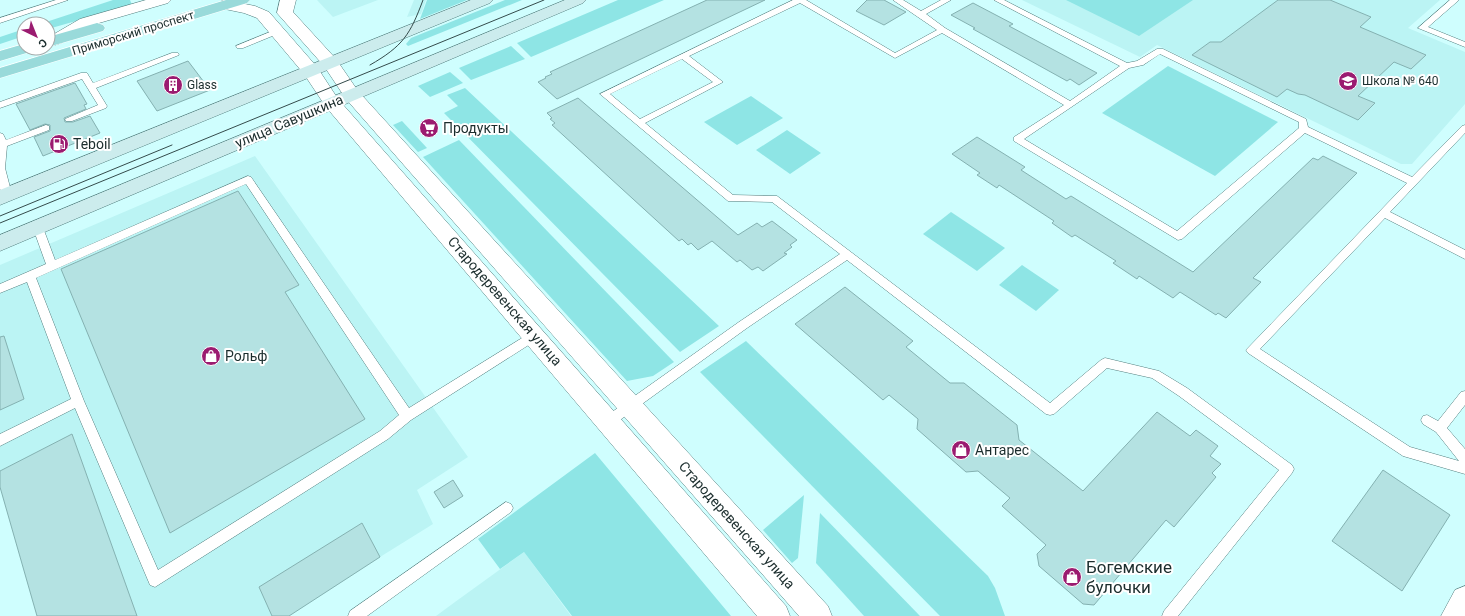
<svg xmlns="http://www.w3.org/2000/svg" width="1465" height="616" font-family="Roboto,sans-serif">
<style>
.built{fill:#bbf4f4}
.green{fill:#8ee5e5}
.building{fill:#b4e2e2;stroke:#84b1b1}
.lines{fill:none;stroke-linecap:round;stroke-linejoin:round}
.lane-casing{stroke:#547f7f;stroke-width:1}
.street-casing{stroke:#547f7f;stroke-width:1}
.secondary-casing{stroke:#547f7f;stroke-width:1}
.primary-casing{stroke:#fff;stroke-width:1}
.lane{fill:#fff;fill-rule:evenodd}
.street{fill:#fff;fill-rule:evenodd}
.secondary{fill:#cceced;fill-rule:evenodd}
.primary{fill:#99dada;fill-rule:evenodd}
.tram{stroke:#344b4b;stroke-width:1}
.labels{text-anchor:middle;stroke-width:4;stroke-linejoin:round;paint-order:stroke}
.far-street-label{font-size:12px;fill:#1b2d2d;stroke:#fff}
.far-poi-label{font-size:12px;fill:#1b2d2d;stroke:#fff;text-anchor:start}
.street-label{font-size:14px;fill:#1b2d2d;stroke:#fff}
.poi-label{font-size:14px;fill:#1b2d2d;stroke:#fff;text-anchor:start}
.near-poi-label{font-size:17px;fill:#1b2d2d;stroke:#fff;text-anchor:start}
</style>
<rect width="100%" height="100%" fill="#cffefe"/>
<g class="built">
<path d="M317,0H378L333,17Z"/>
<path d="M414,0H426L421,14L407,17Z"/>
<path d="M1022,0H1440L1408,28L1465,52V104L1412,164H1401L1157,45L1140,57Z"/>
<path d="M255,156L468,457L417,490L433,524L380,557L362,523L259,587L272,616H137L72,434L0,471V265Z"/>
<path d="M524,552L571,616H436L455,602Z"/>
</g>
<g class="green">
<path d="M113,0H130L132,5L48,29V24H40Z"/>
<path d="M427,0H467L420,19Z"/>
<path d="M505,0H522L408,46L406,44L411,38Z"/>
<path d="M618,0H664L531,57L517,43Z"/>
<path d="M1066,0H1193L1139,36Z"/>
<path d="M24,29V36L0,44V37Z"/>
<path d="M511,46L525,59L471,80L459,68Z"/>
<path d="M1168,66L1278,122L1215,176L1102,113Z"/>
<path d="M450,72L463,83L430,97L418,86Z"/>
<path d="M465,88L719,326L680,352L444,113L458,106L447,95Z"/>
<path d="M751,96L783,118L737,145L704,122Z"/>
<path d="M402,121L427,148L418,152L393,125Z"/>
<path d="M787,130L821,153L790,174L756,150Z"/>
<path d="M459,140L674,362L653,376L627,381L423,157Z"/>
<path d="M951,212L1005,248L977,271L923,234Z"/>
<path d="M1022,265L1059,290L1036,311L999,285Z"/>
<path d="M746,341L988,576L995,588L1005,616H940L700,372Z"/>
<path d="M595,453L731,616H572L524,552L500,569L478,539Z"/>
<path d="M804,495L798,558L792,563L763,530Z"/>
<path d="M820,513L920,616H864L816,563Z"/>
</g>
<g class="building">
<path d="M707,0H765L557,99L538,82L546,78L545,77L552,74L550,72Z"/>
<path d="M867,0H884L906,12L884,25L856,11Z"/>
<path d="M1278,0H1330L1371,17L1360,27L1426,55L1411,69L1394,62L1358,96L1375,103L1358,120L1305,95L1298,94L1287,89L1277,97L1192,55L1210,42H1221Z"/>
<path d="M973,3L1013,24L1009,26L1097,73L1079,85L1070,79L1067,81L973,29L975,28L951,15Z"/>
<path d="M188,61L210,90L157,111L137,81Z"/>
<path d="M75,83L87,104L84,105L86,109L64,118L65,122H73L90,116L100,133L43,156L34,137L50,131V125L45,124L30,130L16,104Z"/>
<path d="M578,98L738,235L757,223L762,227L772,221L797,240L790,245L792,247L784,253L787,254L763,271L758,267L752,270L740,260L737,262L712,241L698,250L691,243L688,245L682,239L679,241L552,125L555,123L550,119L552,118L547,113Z"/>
<path d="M977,137L1025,167L1021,170L1066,199L1071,196L1193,272L1313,158L1318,160L1323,156L1357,173L1253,278L1261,282L1226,318L1218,313L1216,315L1180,292L1173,298L1139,276L1137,279L1113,263L1116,261L1075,235L1072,237L1052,223L1054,221L999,185L997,188L977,175L980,173L952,154Z"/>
<path d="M238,191L299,285L285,292L365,419L170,533L61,269Z"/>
<path d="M845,287L913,341L906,347L950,383H964L1017,425L1019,440L1083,491L1157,412L1190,436L1196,430L1218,446L1210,456L1221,464L1212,473L1216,477L1174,527L1166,520L1094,605L1083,604L1039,566L1037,554L1046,545L1002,506L1010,498L978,471L966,472L917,429L918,419L889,395L883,400L795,324Z"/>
<path d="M4,336L24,399L0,410V337Z"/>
<path d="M72,434L137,616H37L0,487V471Z"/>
<path d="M1383,470L1450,515L1402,591L1332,541Z"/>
<path d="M453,480L463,496L444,508L434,492Z"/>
<path d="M362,523L380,557L289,616H272L259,587Z"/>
</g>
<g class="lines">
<defs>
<g id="lane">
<path d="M56,0H68L0,23V18Z"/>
<path d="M793,0H806L895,53L937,30L893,0H903L921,11L941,0H951L926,14L945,28L1070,101L1120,66L994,0H1004L1127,63L1137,61L1157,49H1163L1306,119L1308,127L1412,177L1462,126L1465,125V133L1390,212L1465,250V259L1385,218L1260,349L1410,447L1459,461L1436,432L1423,424L1421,420L1423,416L1427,415L1438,421L1461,392L1465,391V405L1447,428L1465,449V474L1403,456L1248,353L1246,350L1407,183L1305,133L1182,239L1178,240L1014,141V137L1064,105L942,33L895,58L800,3L689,56L723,82L645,123L733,195L777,196L1050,403L1101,360L1105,358L1159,371L1187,388L1292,465L1294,469L1292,473L1178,616H1162L1164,611L1279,470L1179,396L1152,378L1107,368L1054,414L1050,415L1046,414L847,260L747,328L613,425L609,426L605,425L603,421L605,417L739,322L840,254L772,202L728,201L600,94ZM1160,54L1299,122V128L1177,231L1024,139L1129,68L1143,65ZM682,59L713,82L640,119L610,94Z"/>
<path d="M1450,0H1459L1428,27L1465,42V47L1418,28Z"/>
<path d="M275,30L282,32L243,48H237L236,46Z"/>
<path d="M172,53H178L179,55L96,88L107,106L106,108L72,121H66L65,119L98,105L82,79L0,108V102L81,73H87L93,83Z"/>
<path d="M46,125L49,126V130L7,146L5,168L12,195L7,198L4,197L0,189V133L3,134L6,140Z"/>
<path d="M248,176L251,177L409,408L530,333H538L540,336L538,339L411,420L388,439L155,587L150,585L75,408L0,446V434L71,399L27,282L0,293V284L46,264L33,228L34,225H42L55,260ZM246,184L399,415L380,431L158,570L84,401L36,278Z"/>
<path d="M506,502L511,504L513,508L511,512L367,616H348L350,611Z"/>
</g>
<g id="street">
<path d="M146,0H171L168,3L92,25L61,43L55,45L48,42L49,37L80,19Z"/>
<path d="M225,0L255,6L269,12L317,67L338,99L786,606L790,616H757L326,107L304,74L257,18L244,13L220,8L217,5L220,2Z"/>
<path d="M280,0H296L293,12L336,59L358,91L828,606L832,616H799L346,99L324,66L277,13Z"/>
<path d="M1465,586V616H1441L1455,590Z"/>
</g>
<g id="secondary">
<path d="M471,0H493L490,3L0,205V190Z"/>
<path d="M565,0H586L583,3L0,251V235Z"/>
</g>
<g id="primary">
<path d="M226,0H250L247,3L0,78V68Z"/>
<path d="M97,23L103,25L105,28L103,31L48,47V37Z"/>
<path d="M24,44V48H35L33,51L0,61V51Z"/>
</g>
</defs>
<use href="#lane" class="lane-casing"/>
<use href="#street" class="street-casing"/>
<use href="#secondary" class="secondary-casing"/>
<use href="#primary" class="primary-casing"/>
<use href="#lane" class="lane"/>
<use href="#street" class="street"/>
<use href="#secondary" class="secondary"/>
<use href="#primary" class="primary"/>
<g class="tram">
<path d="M370,65C403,46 410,35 423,0"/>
<path d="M0,216L172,145"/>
<path d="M0,223L544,0"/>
</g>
</g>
<defs>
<symbol id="school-disc" viewBox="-11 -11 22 22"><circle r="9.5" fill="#9b1b70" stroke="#fff"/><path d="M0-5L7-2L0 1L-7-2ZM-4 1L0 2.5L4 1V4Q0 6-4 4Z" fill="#fff"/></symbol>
<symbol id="building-disc" viewBox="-11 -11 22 22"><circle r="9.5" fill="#9b1b70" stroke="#fff"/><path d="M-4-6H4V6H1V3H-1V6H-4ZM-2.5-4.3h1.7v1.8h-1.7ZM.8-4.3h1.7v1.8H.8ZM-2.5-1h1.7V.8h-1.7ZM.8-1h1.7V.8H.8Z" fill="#fff"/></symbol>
<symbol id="supermarket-disc" viewBox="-11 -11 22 22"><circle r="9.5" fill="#9b1b70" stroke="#fff"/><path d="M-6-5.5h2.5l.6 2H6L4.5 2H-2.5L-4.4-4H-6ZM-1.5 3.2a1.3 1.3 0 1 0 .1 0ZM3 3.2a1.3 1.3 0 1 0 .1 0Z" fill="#fff"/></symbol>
<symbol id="fuel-disc" viewBox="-11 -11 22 22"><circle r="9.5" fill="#9b1b70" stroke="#fff"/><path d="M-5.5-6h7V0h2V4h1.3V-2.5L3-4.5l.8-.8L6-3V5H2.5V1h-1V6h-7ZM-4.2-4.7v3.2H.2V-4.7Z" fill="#fff"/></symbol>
<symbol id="shop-disc" viewBox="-11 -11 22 22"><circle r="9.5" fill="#9b1b70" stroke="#fff"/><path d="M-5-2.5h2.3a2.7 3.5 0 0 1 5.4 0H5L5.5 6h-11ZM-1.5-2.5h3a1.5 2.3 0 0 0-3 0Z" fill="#fff"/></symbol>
</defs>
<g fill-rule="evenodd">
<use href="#school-disc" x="1337" y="70" width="22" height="22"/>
<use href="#building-disc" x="162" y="74" width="22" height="22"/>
<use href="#supermarket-disc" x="418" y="117" width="22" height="22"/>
<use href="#fuel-disc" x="48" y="133" width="22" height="22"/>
<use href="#shop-disc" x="200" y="345" width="22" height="22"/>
<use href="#shop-disc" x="950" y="439" width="22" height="22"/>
<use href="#shop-disc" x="1061" y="566" width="22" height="22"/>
</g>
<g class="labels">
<g class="far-street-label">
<text transform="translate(133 33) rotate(-17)" y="4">Приморский проспект</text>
</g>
<g class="far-poi-label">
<text x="1362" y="85">Школа № 640</text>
<text x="187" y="89">Glass</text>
</g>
<g class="street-label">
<text transform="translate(289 121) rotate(-23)" y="5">улица Савушкина</text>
<text transform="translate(505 301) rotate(49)" y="5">Стародеревенская улица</text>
<text transform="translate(737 525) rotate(48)" y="5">Стародеревенская улица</text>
</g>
<g class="poi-label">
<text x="443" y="133">Продукты</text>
<text x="73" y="149">Teboil</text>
<text x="225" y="361">Рольф</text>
<text x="975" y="455">Антарес</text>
</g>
<g class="near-poi-label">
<text x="1086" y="573">Богемские<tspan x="1086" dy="20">булочки</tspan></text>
</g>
</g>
<g transform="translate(36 36) rotate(137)"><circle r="19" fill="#ffffff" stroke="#a4abab"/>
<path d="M0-3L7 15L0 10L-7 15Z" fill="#9b1b70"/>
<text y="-6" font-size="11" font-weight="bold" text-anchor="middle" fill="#1b2d2d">С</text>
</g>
</svg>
